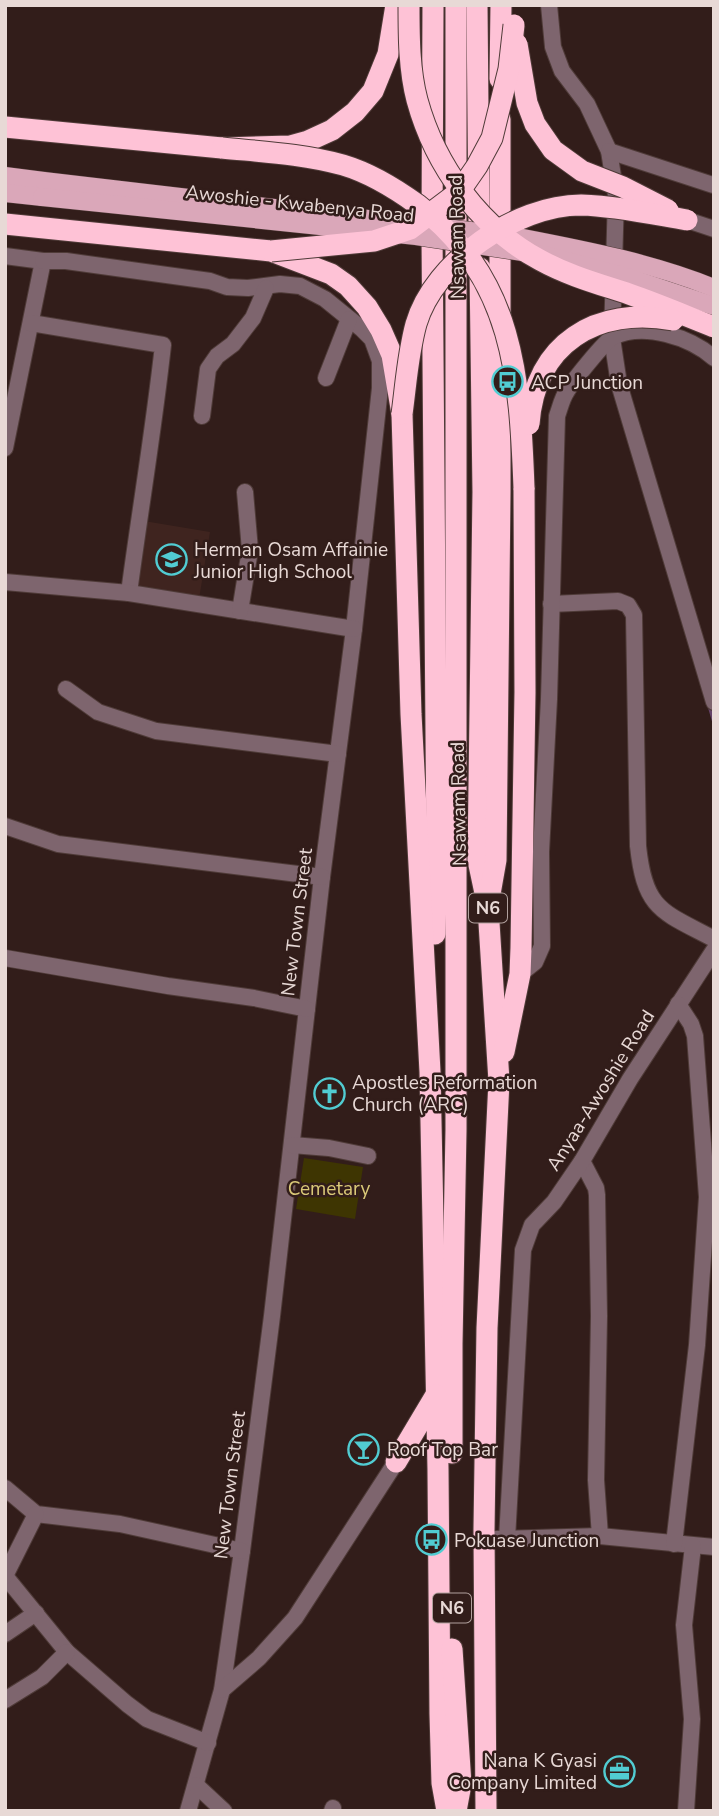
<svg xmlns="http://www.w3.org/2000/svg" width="719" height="1816" font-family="'Nunito Sans',sans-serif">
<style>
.built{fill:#3f241f}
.green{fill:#3e3502}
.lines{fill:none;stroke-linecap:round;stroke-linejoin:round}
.stream{stroke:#654369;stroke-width:3.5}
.minor-casing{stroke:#4f3b38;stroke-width:18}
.major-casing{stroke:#4f3b38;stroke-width:19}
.highway-casing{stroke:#4f3b38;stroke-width:23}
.minor{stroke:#7e656e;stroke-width:16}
.major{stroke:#daa7b9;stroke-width:18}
.highway{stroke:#fec2d6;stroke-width:21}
.major-bridge-casing{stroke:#4f3b38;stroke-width:19;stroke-linecap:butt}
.highway-bridge-casing{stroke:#4f3b38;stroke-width:23;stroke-linecap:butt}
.major-bridge{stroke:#daa7b9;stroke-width:18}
.highway-bridge{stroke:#fec2d6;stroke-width:21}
.labels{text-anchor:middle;stroke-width:5;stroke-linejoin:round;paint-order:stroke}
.shield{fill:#321d1a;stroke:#b1a19e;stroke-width:2}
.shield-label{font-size:18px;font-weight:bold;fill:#e8d9d6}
.street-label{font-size:19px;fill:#e8d9d6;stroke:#321d1a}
.poi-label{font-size:19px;fill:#e8d9d6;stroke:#321d1a;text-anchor:start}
.park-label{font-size:19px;fill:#dac978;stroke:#321d1a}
</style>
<rect width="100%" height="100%" fill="#321d1a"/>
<path class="built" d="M144,521L210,532L199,599L133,588Z"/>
<path class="green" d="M304,1158L363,1167L355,1219L296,1209Z"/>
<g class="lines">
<path class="stream" d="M709,705L714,722"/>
<defs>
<g id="minor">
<path d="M549,5L553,47L562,71L587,104L609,151L616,195L612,338L619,384L714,702"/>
<path d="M609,151L713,185"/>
<path d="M687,220L714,229"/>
<path d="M5,256L43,261L5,448"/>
<path d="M43,261H66L210,281L227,287L248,288L280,284L300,286L325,299L362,329L372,339L380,361V388L354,629L322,877L272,1316L242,1551L222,1690L188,1811"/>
<path d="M31,323L163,345C154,428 140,510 129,593"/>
<path d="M326,378L349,319"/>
<path d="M202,416L208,369L217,356L233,344L253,318L266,288"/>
<path d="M5,582L129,593L354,629"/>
<path d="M551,604L618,601L628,605L634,615L638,846C645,910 661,911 714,939"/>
<path d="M240,611L250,550L245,492"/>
<path d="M66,689L98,712L156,731L338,754"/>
<path d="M5,826L58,844L322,877"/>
<path d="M5,958L168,986L254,998L307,1009"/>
<path d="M520,974L535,962L542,946L541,852L549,699L557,416C560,408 562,398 567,391C573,381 604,342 613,337C644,322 690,337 714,358"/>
<path d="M292,1145L329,1148L368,1156"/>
<path d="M582,1161L596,1188L597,1195L599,1316L596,1480L600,1536"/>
<path d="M5,1488L36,1514L120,1524L242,1551"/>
<path d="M496,1539L600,1536L714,1547"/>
<path d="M507,1539L523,1250L532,1225L554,1202L582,1161L630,1079L714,950"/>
<path d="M674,1544L697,1345L707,1197L695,1036L691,1024L678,1004"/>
<path d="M5,1576L67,1652L127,1704L147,1719L208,1743"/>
<path d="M5,1576L36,1514"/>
<path d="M5,1634L36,1613"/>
<path d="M222,1690L259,1658L295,1618L396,1462"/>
<path d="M5,1700L42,1677L67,1652"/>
<path d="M196,1785L224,1811"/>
<path d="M332,1811L333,1808"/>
<path d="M686,1811L692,1719L684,1625L693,1546"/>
</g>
<g id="major">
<path d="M5,176L44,181"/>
<path d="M5,193L42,197"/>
</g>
<g id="highway">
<path d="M433,5L432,233L437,855L435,934"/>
<path d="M477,5L479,221"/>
<path d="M500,79L501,5"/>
<path d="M5,127L222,148L290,146L308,141L332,130L355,112L373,91L388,54L396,5"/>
<path d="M5,224L271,251L331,274L348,286L367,307L381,330L392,355L402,414L411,714L430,1072L438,1469L440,1714L442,1783L447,1811"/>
<path d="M480,268L483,492L478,860L488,907L499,1081L487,1328L484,1530L486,1811"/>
<path d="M490,894L496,860L500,492V119"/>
<path d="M504,1052L520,974L521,948L525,692L524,488"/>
<path d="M452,1453V1344L456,1130V5"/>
<path d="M396,1462L436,1395"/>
<path d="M452,1649L461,1784L456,1811"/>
</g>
</defs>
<use href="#minor" class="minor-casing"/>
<use href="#major" class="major-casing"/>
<use href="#highway" class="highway-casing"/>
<use href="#minor" class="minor"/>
<use href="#major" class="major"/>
<use href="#highway" class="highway"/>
<defs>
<g id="major-bridge">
<path d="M44,181L513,236C580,249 650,262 714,288"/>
<path d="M42,197L416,236L549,256L630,278L714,306"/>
</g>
<g id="highway-bridge">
<path d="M409,5C409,36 409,70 417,100C435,166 480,228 540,260C569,276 599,284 629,294C658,304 686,316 714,327"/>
<path d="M517,44L527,103L535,124L553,150L582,171L623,187L668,210"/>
<path d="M222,148C262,152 304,154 343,165C370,173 396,189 418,205C514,278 520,378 524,488"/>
<path d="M271,251L374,241L410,229L459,192L477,166L492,138L509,69L514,25"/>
<path d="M402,414C406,385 408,353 416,324C434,262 516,205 581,205C616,206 652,214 687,220"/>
<path d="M529,424C535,343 597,306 673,320"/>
</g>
</defs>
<use href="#major-bridge" class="major-bridge-casing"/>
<use href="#highway-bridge" class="highway-bridge-casing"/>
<use href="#major-bridge" class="major-bridge"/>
<use href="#highway-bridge" class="highway-bridge"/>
</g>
<defs>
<symbol id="bus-ring" viewBox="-11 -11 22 22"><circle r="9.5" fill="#321d1a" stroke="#51ccd2" stroke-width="1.5"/><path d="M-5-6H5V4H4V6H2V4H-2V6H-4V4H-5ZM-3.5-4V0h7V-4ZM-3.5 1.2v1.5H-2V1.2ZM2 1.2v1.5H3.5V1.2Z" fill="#51ccd2"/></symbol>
<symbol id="school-ring" viewBox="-11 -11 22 22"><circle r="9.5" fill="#321d1a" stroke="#51ccd2" stroke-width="1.5"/><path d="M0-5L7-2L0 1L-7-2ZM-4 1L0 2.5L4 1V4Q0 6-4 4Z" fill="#51ccd2"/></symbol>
<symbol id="church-ring" viewBox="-11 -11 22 22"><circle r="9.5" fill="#321d1a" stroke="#51ccd2" stroke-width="1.5"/><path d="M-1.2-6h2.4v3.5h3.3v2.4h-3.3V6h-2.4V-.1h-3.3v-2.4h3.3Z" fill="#51ccd2"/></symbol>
<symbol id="bar-ring" viewBox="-11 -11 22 22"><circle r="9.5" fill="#321d1a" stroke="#51ccd2" stroke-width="1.5"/><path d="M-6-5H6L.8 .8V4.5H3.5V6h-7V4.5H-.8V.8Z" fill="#51ccd2"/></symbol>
<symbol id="office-ring" viewBox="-11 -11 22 22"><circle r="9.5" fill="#321d1a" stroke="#51ccd2" stroke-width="1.5"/><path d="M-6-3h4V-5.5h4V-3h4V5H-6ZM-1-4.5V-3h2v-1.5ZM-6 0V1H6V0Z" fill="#51ccd2"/></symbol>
</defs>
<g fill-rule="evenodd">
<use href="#bus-ring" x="490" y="364" width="35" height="35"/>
<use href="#school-ring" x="154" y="542" width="35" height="35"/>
<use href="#church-ring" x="312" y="1076" width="35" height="35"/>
<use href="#bar-ring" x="346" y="1432" width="35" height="35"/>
<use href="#bus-ring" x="414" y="1522" width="35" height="35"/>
<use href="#office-ring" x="602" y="1754" width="35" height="35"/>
</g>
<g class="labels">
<g class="shield">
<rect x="469" y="893.5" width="38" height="29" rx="5"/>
<rect x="433" y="1593.5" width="38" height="29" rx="5"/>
</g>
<g class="shield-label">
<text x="488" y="914">N6</text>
<text x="452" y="1614">N6</text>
</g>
<g class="street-label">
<text transform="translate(300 203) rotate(6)" y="7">Awoshie - Kwabenya Road</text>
<text transform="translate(456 237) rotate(-91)" y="7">Nsawam Road</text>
<text transform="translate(458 804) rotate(-91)" y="7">Nsawam Road</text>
<text transform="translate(296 922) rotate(-83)" y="7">New Town Street</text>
<text transform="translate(600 1090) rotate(-58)" y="7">Anyaa-Awoshie Road</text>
<text transform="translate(229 1485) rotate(-83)" y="7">New Town Street</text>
</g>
<g class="poi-label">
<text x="531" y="389">ACP Junction</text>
<text x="194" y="556">Herman Osam Affainie<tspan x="194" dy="22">Junior High School</tspan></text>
<text x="352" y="1089">Apostles Reformation<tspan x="352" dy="22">Church (ARC)</tspan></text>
<text x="387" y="1456">Roof Top Bar</text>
<text x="454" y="1547">Pokuase Junction</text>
<text x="597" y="1767" text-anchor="end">Nana K Gyasi<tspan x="597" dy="22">Company Limited</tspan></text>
</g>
<g class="park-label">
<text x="329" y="1195">Cemetary</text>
</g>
</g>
<rect width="719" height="1816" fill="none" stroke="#e8d9d6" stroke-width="14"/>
</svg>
